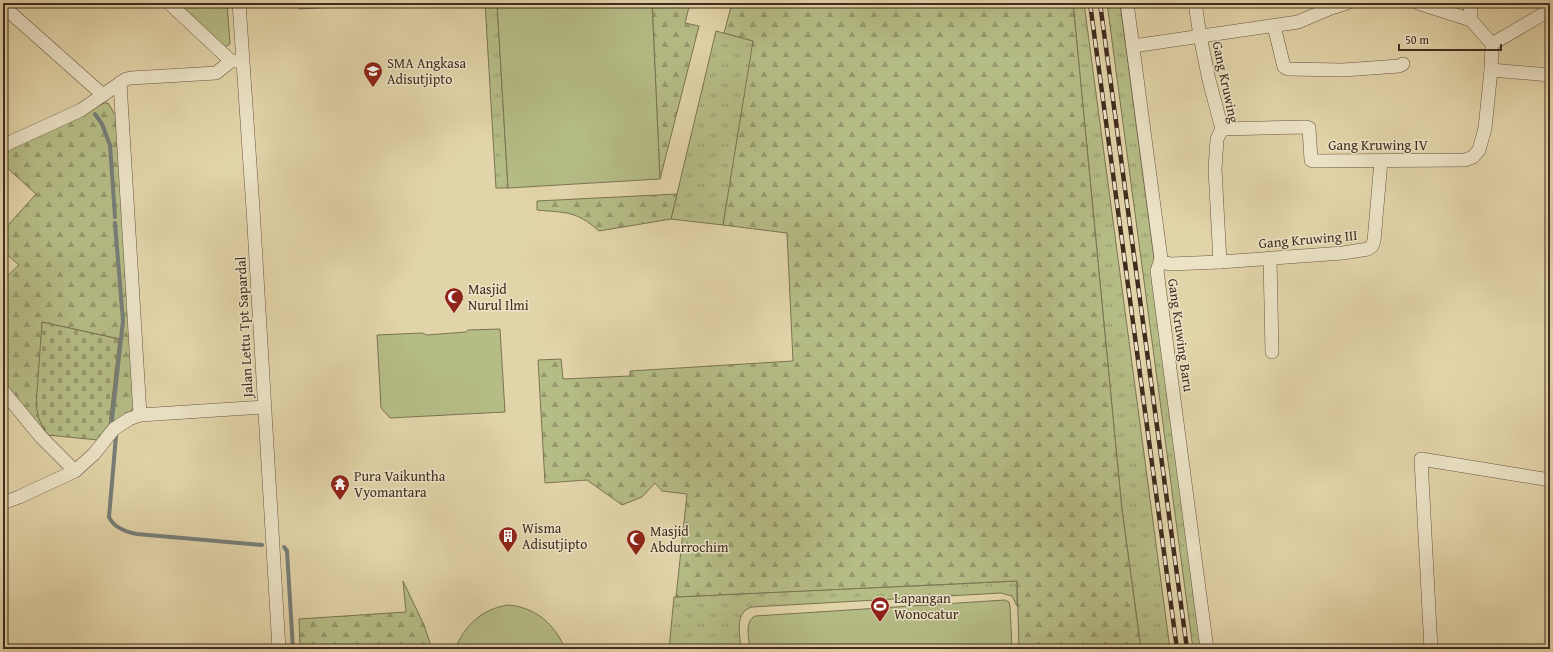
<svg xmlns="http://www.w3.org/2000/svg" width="1553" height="652" font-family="'Gentium Book Plus',serif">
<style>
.grass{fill:url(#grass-tufts);stroke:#7b7452}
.forest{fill:url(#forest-firs);stroke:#7b7452}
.cemetery{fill:url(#cemetery-stones);stroke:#7b7452}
.park{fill:#b5bc86;stroke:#7b7452}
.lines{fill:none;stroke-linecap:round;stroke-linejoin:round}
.stream{stroke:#777e78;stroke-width:4}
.minor-casing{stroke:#695642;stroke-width:14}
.minor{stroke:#ece3c7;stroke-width:13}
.rail-casing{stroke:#412c1f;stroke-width:4.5}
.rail{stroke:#ece3c7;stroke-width:3;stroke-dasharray:9;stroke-linecap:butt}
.labels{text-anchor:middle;stroke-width:3;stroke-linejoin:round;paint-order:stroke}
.poi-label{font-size:14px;fill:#412c1f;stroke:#ece3c7;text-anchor:start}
.street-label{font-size:14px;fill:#412c1f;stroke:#ece3c7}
</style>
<defs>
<pattern id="grass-tufts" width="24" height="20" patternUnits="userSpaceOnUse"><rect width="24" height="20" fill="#b5bc86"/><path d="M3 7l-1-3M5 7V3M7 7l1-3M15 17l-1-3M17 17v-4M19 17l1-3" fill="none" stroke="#95996d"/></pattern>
<pattern id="forest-firs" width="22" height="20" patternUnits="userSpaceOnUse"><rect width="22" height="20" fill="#b5bc86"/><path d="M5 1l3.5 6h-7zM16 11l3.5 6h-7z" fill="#95996d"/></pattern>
<pattern id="cemetery-stones" width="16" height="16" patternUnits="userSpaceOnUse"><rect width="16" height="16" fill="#b5bc86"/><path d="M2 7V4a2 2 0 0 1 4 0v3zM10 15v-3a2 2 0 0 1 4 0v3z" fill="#95996d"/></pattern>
</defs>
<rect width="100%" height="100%" fill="#e2d4a9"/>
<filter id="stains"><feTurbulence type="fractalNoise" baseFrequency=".005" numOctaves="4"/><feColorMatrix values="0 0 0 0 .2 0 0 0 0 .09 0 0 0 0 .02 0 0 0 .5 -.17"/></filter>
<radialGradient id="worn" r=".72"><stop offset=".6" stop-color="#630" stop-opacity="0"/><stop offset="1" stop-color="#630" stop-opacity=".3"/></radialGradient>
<g class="grass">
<path d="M485,3H497L508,188H496Z"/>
<path d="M1073,3H1084L1170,649H1141L1122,510Z"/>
<path d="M1107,3H1120L1155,266L1203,649H1193Z"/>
<path d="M716,31L754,41L723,225L671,219Z"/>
<path d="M1017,581V606L1012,596L1001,593L752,607C734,612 740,634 741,649H669L674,597Z"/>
</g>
<g class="forest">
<path d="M652,3H690L685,23L699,26L660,179Z"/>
<path d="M732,3H1073L1122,510L1141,649H1019L1017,581L676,597L687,494L662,491L655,483L642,497L622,505L587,480L545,483L538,360L561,359L563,379L630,376V371L793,361L787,233L723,225L753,41L724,33Z"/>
<path d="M104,103H108L117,118L134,407L129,414L109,425L119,339L42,322L39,419L47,435L3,385V280L19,265L3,251V231L36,194L3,164V153Z"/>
<path d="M677,194L671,219L599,231C575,210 566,213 537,210V201Z"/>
<path d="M403,581L424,625L432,649H300L299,619L406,612Z"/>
</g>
<path class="cemetery" d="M42,322L119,339L109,425L98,440L47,435L39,419L36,406Z"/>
<g class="park">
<path d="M177,3H227L230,44L225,47L221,46Z"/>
<path d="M299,3H351L352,6L299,9Z"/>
<path d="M497,3H652L660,179L508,188Z"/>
<path d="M500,329L505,412L390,418L381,408L377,335L422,333L427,335L466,332L468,330Z"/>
<path d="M1005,600L1009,602L1010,606L1012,649H750C749,639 744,622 755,616Z"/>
<path d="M508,605C535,607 555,624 565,649H455C465,625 482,609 508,605Z"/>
</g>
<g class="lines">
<g class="stream">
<path d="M95,114L102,124L110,145L115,217"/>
<path d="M113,424L112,419L123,321L115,223"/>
<path d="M116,436L109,517C114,528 126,532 137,534L262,545"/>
<path d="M284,547L287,551L293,649"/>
</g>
<defs>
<g id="minor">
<path d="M169,3L231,61H238"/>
<path d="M239,3L253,209L279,649"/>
<path d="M1127,3L1161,259L1157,271L1207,649"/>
<path d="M1195,3L1200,36L1209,80L1222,129L1217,139L1215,169L1220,262"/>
<path d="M1418,3L1471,20"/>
<path d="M3,6L103,95"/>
<path d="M1274,26L1284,67L1288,69L1343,70L1399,66L1403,64"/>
<path d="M1492,44L1550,10"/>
<path d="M1133,46L1298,22L1331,8L1347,3"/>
<path d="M1491,70L1550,75"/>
<path d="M120,83L140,415"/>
<path d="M1222,129L1306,127L1309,128L1311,160L1313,161L1465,160L1473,157L1479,150L1485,128L1491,70L1492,44L1471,20L1470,3"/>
<path d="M3,147L9,143L81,110L126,79L131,78L216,73L231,61"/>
<path d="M1270,258L1272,352"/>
<path d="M1161,259L1163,262L1170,264L1220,262L1343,253L1368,249L1372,246L1374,241L1381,161"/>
<path d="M3,391L41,437L75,471"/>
<path d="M3,503L19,497L75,471L94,454L114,429L129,419L140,415L264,407"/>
<path d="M1431,649L1421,459L1550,480"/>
</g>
</defs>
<use href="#minor" class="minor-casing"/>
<use href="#minor" class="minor"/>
<defs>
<g id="rail">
<path d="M1090,3L1177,649"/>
<path d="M1100,3L1187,649"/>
</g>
</defs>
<use href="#rail" class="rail-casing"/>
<use href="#rail" class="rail"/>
</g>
<defs>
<symbol id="school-pin" viewBox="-11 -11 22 30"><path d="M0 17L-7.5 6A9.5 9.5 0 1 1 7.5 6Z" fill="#8f2418" stroke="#ece3c7"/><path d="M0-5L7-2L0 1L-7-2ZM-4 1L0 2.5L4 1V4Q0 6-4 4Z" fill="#fff"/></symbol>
<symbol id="mosque-pin" viewBox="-11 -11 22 30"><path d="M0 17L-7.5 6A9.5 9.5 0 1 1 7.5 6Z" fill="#8f2418" stroke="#ece3c7"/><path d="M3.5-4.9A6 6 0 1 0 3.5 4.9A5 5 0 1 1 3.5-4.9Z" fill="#fff"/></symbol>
<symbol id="temple-pin" viewBox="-11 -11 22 30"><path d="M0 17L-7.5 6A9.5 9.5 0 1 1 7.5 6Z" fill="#8f2418" stroke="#ece3c7"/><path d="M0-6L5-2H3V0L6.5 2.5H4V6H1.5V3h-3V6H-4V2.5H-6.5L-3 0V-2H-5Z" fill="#fff"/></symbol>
<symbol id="building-pin" viewBox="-11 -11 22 30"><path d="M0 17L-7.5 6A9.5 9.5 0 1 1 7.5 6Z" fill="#8f2418" stroke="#ece3c7"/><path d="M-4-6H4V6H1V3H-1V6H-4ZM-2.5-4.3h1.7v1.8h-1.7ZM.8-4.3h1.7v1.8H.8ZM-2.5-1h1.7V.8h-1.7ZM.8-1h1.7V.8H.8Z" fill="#fff"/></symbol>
<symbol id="stadium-pin" viewBox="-11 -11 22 30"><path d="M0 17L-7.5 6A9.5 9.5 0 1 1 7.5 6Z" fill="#8f2418" stroke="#ece3c7"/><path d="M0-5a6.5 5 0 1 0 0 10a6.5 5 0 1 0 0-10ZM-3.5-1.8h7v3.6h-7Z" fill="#fff"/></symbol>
</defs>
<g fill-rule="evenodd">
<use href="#school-pin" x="362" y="60" width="22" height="30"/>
<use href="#mosque-pin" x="443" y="286" width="22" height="30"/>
<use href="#temple-pin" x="329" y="473" width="22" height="30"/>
<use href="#building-pin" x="497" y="525" width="22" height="30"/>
<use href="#mosque-pin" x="625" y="528" width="22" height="30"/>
<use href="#stadium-pin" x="869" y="595" width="22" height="30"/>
</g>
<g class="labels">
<g class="poi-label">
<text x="387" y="68">SMA Angkasa<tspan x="387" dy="16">Adisutjipto</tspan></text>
<text x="468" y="294">Masjid<tspan x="468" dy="16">Nurul Ilmi</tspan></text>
<text x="354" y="481">Pura Vaikuntha<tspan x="354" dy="16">Vyomantara</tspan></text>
<text x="522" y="533">Wisma<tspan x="522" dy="16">Adisutjipto</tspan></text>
<text x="650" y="536">Masjid<tspan x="650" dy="16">Abdurrochim</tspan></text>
<text x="894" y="603">Lapangan<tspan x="894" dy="16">Wonocatur</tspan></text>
</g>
<g class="street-label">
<text transform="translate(1226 82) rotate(78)" y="5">Gang Kruwing</text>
<text x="1378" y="150">Gang Kruwing IV</text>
<text transform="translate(1308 239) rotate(-5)" y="5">Gang Kruwing III</text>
<text transform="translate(244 327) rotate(-93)" y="5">Jalan Lettu Tpt Sapardal</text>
<text transform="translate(1181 335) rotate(82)" y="5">Gang Kruwing Baru</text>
</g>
</g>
<rect width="1553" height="652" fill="none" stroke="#e2d4a9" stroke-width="16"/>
<rect x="4" y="4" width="1545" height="644" fill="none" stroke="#412c1f" stroke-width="2"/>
<rect x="8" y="8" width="1537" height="636" fill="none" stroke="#412c1f"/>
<path d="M1399 44v6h102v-6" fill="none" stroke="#412c1f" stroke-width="2"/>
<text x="1405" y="44" font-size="12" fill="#412c1f" stroke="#ece3c7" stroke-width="3" paint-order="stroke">50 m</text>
<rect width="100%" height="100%" filter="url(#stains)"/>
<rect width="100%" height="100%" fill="url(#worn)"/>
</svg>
